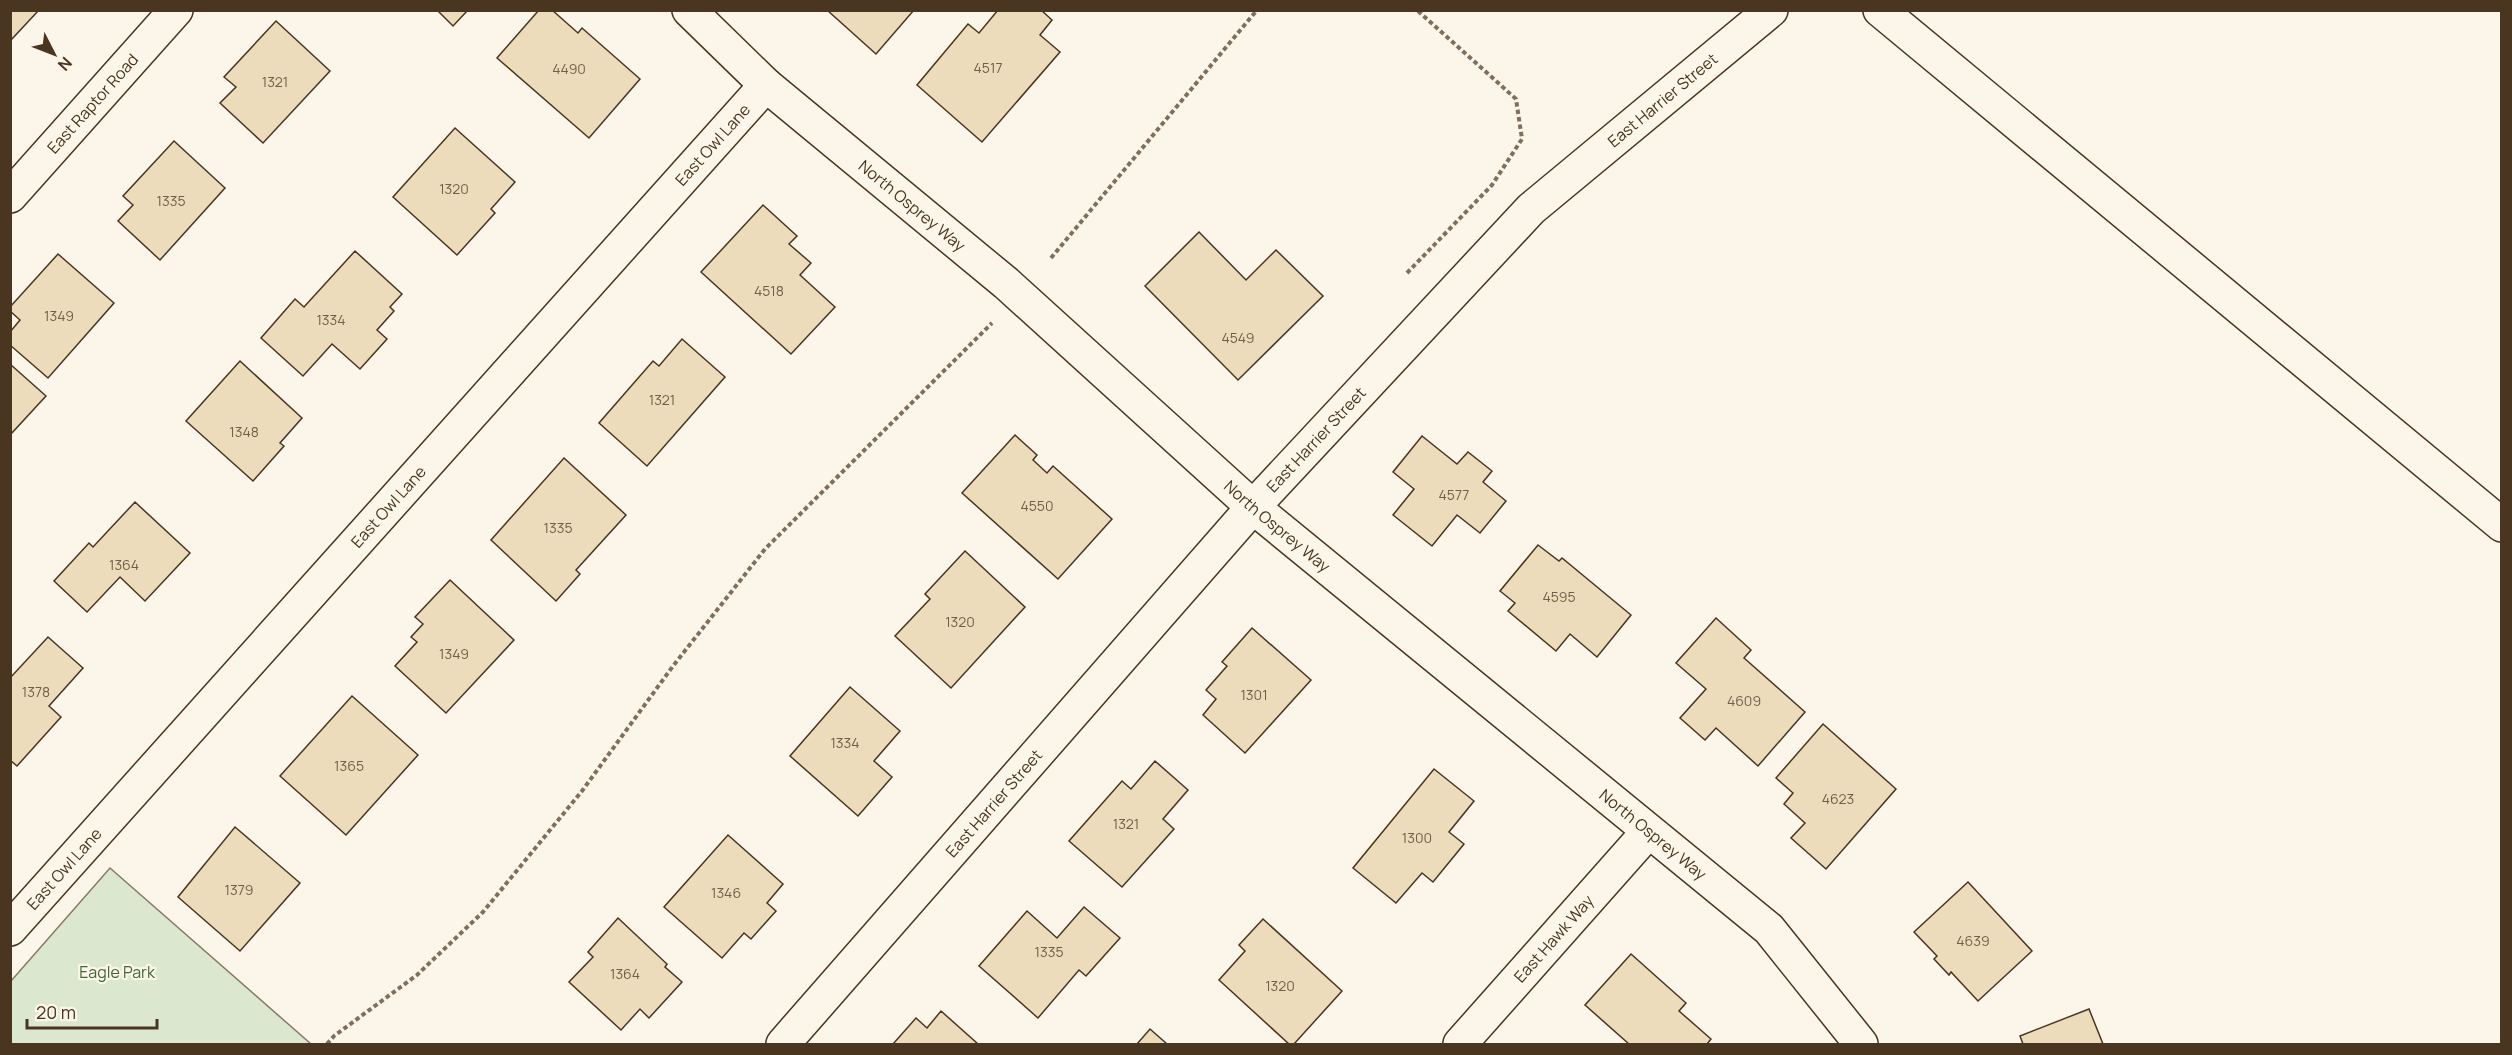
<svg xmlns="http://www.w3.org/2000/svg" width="2512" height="1055" font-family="Manrope,sans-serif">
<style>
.green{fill:#dce7d0;stroke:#887966;stroke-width:1.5}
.building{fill:#ecdcbc;stroke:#4a3520;stroke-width:1.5}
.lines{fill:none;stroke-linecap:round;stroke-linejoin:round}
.minor-casing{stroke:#4a3520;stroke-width:36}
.path{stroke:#7f6f5c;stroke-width:4;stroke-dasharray:4.5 3;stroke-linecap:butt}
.minor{stroke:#fbf6e9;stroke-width:33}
.labels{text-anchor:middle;stroke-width:4.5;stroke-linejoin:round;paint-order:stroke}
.number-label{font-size:14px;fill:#725f47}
.street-label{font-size:16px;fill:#4a3520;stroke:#fbf6e9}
.park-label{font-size:16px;fill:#436837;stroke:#fbf6e9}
</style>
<rect width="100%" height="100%" fill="#fbf6e9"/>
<path class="green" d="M110,868L311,1044H11V981Z"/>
<g class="building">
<path d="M10,10H39L10,41Z"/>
<path d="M437,10H468L453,26Z"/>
<path d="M539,10H552L578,33L582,28L640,79L589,138L497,58Z"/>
<path d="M827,10H914L876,54Z"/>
<path d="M998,10H1041L1052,20L1040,35L1060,52L982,142L917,85L968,24L979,33Z"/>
<path d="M276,21L330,71L263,143L220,103L236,87L224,77Z"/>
<path d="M455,128L515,182L491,209L495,213L457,255L393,197Z"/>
<path d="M174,141L225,188L160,260L118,221L133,205L123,196Z"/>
<path d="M763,205L797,236L789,244L811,263L800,275L835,307L791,354L701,272Z"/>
<path d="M1199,232L1246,280L1276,250L1323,296L1238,380L1145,286Z"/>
<path d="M355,251L402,294L390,307L394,311L377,330L387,339L360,369L332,344L303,376L261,338L295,299L304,307Z"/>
<path d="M58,254L114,303L48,378L10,345V332L20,320L10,311V307Z"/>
<path d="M682,339L725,377L647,466L599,423L653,361L659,366Z"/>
<path d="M240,361L302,418L280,443L284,446L253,481L186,421Z"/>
<path d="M10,364L46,396L10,435Z"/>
<path d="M1015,435L1037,455L1033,460L1047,473L1053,466L1112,519L1058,579L962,493Z"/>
<path d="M1422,436L1457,464L1468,452L1492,471L1483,482L1506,501L1480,533L1457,515L1432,546L1393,515L1414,489L1393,472Z"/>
<path d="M564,458L626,515L576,570L580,574L556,601L491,540Z"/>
<path d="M135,502L190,553L145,601L120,577L87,612L54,581L89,543L93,547Z"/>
<path d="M1538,545L1559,561L1562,558L1631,615L1597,657L1570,634L1556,651L1508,611L1515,603L1500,591Z"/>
<path d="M965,551L1025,607L951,688L895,636L930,599L925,594Z"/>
<path d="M450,580L514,640L446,713L395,666L417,642L411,637L423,624L415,617Z"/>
<path d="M1716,618L1751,650L1744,658L1805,712L1758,766L1716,728L1705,740L1680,718L1706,689L1676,663Z"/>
<path d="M1252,628L1311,680L1245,753L1203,715L1216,699L1206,690L1227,666L1222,662Z"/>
<path d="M48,637L83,668L49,706L61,717L17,766L10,760V678Z"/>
<path d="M850,687L900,731L874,761L892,777L858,816L790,756Z"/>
<path d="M352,696L418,755L346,835L280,776Z"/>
<path d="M1823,724L1896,789L1826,869L1791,838L1805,823L1784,804L1793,793L1776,778Z"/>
<path d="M1155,761L1188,790L1163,819L1174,829L1122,887L1069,841L1122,781L1131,789Z"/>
<path d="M1434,769L1474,801L1449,832L1464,844L1433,882L1422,873L1396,903L1353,868Z"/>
<path d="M235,827L300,883L240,951L178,897Z"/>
<path d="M728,835L783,884L767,903L776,911L751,939L744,933L722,958L664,907Z"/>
<path d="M1968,882L2032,951L1978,1001L1951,972L1949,975L1934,959L1937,956L1914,932Z"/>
<path d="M1084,907L1120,938L1086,976L1079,970L1038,1018L979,966L1027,911L1057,938Z"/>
<path d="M618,918L667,964L665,967L682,982L649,1018L640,1009L621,1030L569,982L593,957L588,952Z"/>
<path d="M1263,919L1342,991L1294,1044H1289L1219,980L1245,951L1239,945Z"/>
<path d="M1631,954L1686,1003L1679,1011L1711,1039L1707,1044H1629L1585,1005Z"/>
<path d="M2089,1009L2103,1044H2023L2020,1036Z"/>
<path d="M941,1011L978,1044H893L916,1018L927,1028Z"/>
<path d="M1150,1029L1167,1044H1137Z"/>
</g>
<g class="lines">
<defs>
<g id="minor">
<path id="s1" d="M689,10L766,85L1006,283L1253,507L1769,929L1861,1044"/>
<path d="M1880,10L2502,525"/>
<path id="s2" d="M10,196L176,10"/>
<path id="s3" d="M10,929L766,85"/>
<path id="s4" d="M783,1044L1253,507L1531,209L1771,10"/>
<path id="s5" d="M1460,1044L1648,832"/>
</g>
</defs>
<use href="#minor" class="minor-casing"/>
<g class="path">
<path d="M1051,258L1257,10"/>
<path d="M1407,273L1492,185L1522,139L1516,99L1417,10"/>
<path d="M327,1044L334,1036L417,975L483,912L582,791L673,666L765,549L992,323"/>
</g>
<use href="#minor" class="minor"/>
</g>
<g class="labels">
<g class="number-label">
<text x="988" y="73">4517</text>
<text x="569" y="74">4490</text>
<text x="275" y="87">1321</text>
<text x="454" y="194">1320</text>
<text x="171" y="206">1335</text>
<text x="769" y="296">4518</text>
<text x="59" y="321">1349</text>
<text x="331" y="325">1334</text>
<text x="1238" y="343">4549</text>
<text x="662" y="405">1321</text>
<text x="244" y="437">1348</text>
<text x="1454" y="500">4577</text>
<text x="1037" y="511">4550</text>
<text x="558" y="533">1335</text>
<text x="124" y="570">1364</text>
<text x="1559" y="602">4595</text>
<text x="960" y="627">1320</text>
<text x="454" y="659">1349</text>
<text x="36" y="697">1378</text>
<text x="1254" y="700">1301</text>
<text x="1744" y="706">4609</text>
<text x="845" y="748">1334</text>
<text x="349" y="771">1365</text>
<text x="1838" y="804">4623</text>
<text x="1126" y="829">1321</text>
<text x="1417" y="843">1300</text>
<text x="239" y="895">1379</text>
<text x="726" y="898">1346</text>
<text x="1973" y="946">4639</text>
<text x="1049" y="957">1335</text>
<text x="625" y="979">1364</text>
<text x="1280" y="991">1320</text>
</g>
<g class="street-label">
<text dy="6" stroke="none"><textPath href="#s4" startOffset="1292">East Harrier Street</textPath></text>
<text dy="6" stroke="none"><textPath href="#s2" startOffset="124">East Raptor Road</textPath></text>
<text dy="6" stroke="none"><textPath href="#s3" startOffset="1053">East Owl Lane</textPath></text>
<text dy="6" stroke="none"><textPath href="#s1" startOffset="297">North Osprey Way</textPath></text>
<text dy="6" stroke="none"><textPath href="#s4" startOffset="806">East Harrier Street</textPath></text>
<text dy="6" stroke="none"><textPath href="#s3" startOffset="567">East Owl Lane</textPath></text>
<text dy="6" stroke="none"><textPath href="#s1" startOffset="783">North Osprey Way</textPath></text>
<text dy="6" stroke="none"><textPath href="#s4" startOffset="320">East Harrier Street</textPath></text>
<text dy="6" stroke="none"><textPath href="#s1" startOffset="1269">North Osprey Way</textPath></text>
<text dy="6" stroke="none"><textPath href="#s3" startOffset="81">East Owl Lane</textPath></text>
<text dy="6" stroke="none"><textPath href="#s5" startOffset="141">East Hawk Way</textPath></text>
</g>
<g class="park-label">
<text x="117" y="978">Eagle Park</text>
</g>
</g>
<rect width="2512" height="1055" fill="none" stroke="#4a3520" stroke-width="24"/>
<g transform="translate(54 54) rotate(132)" stroke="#fbf6e9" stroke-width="4.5" paint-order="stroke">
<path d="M0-4.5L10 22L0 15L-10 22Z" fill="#4a3520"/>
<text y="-9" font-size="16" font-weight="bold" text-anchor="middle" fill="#4a3520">N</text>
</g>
<path d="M27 1019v9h130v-9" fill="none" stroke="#4a3520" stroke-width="3"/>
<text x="36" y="1019" font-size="18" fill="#4a3520" stroke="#fbf6e9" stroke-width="4.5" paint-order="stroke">20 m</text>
</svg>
